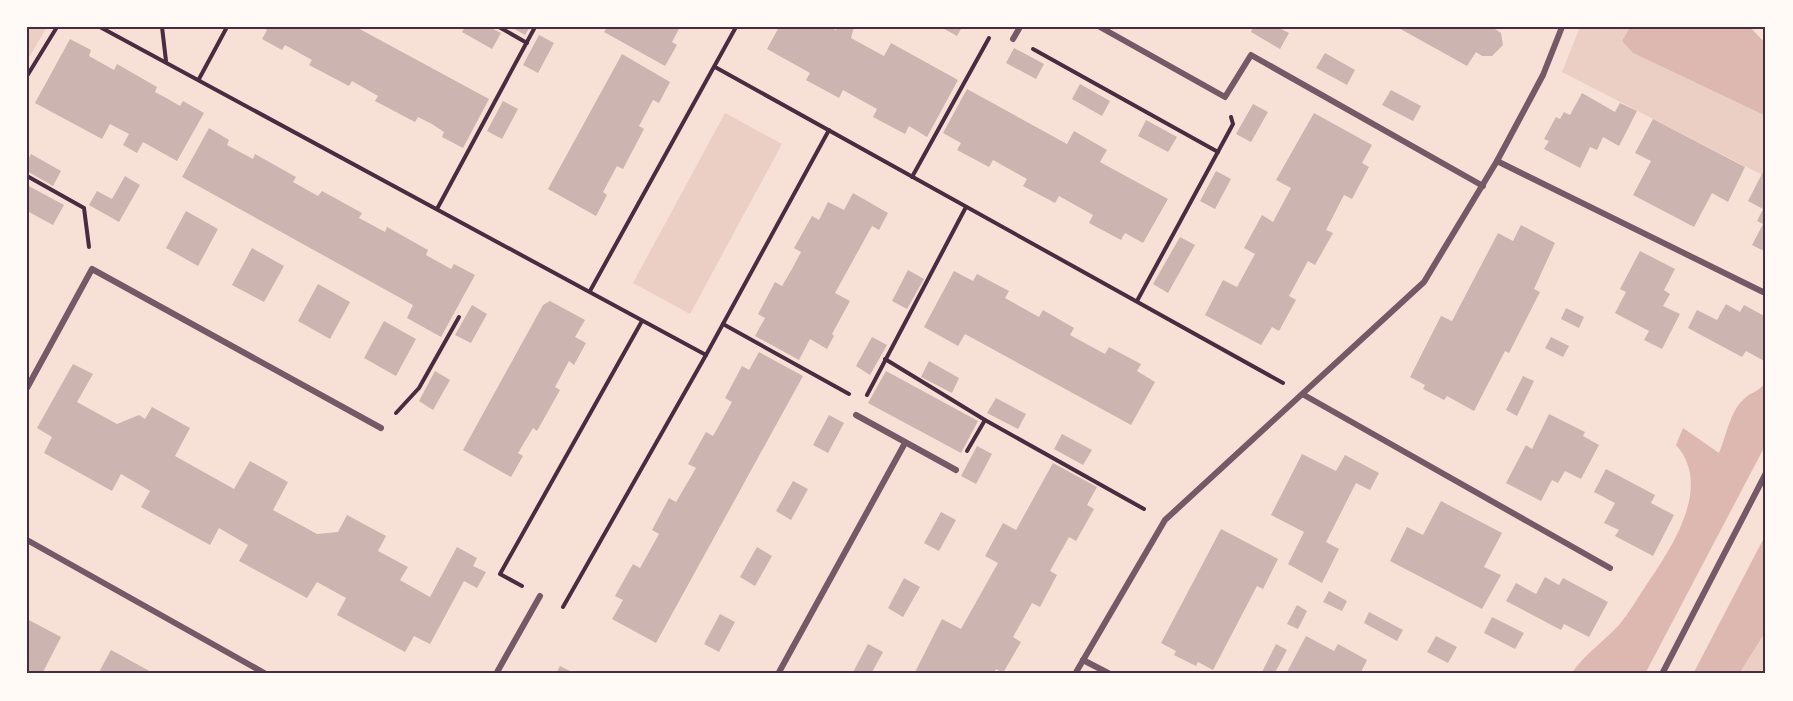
<svg xmlns="http://www.w3.org/2000/svg" width="1793" height="701" font-family="Literata,serif">
<style>
.green{fill:#ebcfc5}
.water{fill:#dcb8b0}
.building{fill:#ccb4b1}
.lines{fill:none;stroke-linecap:round;stroke-linejoin:round}
.path{stroke:#4a2c40;stroke-width:4}
.minor{stroke:#755966;stroke-width:6}
.neatline{fill:none;stroke:#4a2c40;stroke-width:2}
</style>
<rect width="100%" height="100%" fill="#f7e1d7"/>
<g class="green">
<path d="M27,27H47L27,61Z"/>
<path d="M1580,27H1630L1622,41L1633,53L1766,116V177L1562,72Z"/>
<path d="M725,113L782,144L690,314L633,283Z"/>
<path d="M1766,631V674H1739Z"/>
</g>
<g class="water">
<path d="M1630,27H1750L1766,44V116L1633,53L1622,41Z"/>
<path d="M1766,381V444L1645,674H1571C1585,654 1603,642 1619,625C1629,613 1637,599 1645,587C1670,550 1714,487 1676,445L1683,428L1719,453C1726,437 1730,411 1744,399C1752,391 1760,392 1766,381Z"/>
<path d="M1766,534V631L1739,674H1693Z"/>
</g>
<g class="building">
<path d="M261,27H356L489,99L463,148L442,137L444,132L432,124L418,117L415,122L375,101L378,96L352,81L349,86L347,85L309,65L312,60L285,45L282,50L262,39L267,30Z"/>
<path d="M465,27H489L501,33L492,49L462,32Z"/>
<path d="M511,27H530L525,35Z"/>
<path d="M607,27H680L672,42L677,45L665,66L604,32Z"/>
<path d="M779,27H830L836,30L838,27H854L851,38L884,56L891,43L958,80L927,137L909,126L905,134L873,117L877,109L843,90L839,98L806,80L810,73L767,49Z"/>
<path d="M941,27H962L957,36Z"/>
<path d="M1253,27H1277L1289,33L1280,49L1251,32Z"/>
<path d="M1397,27H1492L1501,33L1503,45L1492,56H1482L1476,52L1467,66Z"/>
<path d="M539,35L554,43L538,73L523,65Z"/>
<path d="M70,39L91,50L89,56L114,70L117,64L157,87L155,92L168,99L180,106L183,101L204,113L177,161L143,142L137,153L123,145L129,134L110,124L102,139L35,103Z"/>
<path d="M1014,48L1044,64L1036,79L1006,63Z"/>
<path d="M1325,53L1355,70L1347,85L1316,68Z"/>
<path d="M622,54L670,82L659,103L653,100L639,126L644,129L623,169L617,166L603,192L607,195L596,216L548,189Z"/>
<path d="M1080,84L1110,101L1102,116L1072,99Z"/>
<path d="M967,89L1067,144L1074,131L1107,150L1100,162L1168,199L1143,243L1125,233L1121,240L1089,223L1093,215L1059,196L1055,203L1023,186L1027,179L993,160L989,167L957,150L961,143L943,133Z"/>
<path d="M1391,90L1421,106L1413,121L1382,105Z"/>
<path d="M1582,93L1615,112L1620,103L1637,111L1619,146L1603,137L1597,150L1590,147L1580,168L1544,149L1549,141L1544,139L1556,117L1560,119L1564,112L1570,115Z"/>
<path d="M503,101L518,109L502,139L487,131Z"/>
<path d="M1253,104L1268,112L1251,142L1236,134Z"/>
<path d="M1314,113L1372,145L1362,163L1369,167L1352,199L1344,195L1326,230L1333,233L1315,265L1308,261L1289,296L1296,300L1279,331L1272,327L1261,345L1205,315L1223,280L1237,287L1255,254L1244,248L1262,215L1273,222L1291,188L1276,180Z"/>
<path d="M1653,119L1745,167L1728,202L1712,193L1694,227L1633,195L1651,161L1635,153Z"/>
<path d="M1146,120L1177,137L1168,152L1138,136Z"/>
<path d="M209,128L229,140L227,145L253,159L255,154L296,177L293,182L318,196L322,191L362,213L359,218L385,232L387,227L428,250L426,255L451,269L454,264L475,275L441,337L407,318L413,305L182,177Z"/>
<path d="M31,154L61,171L53,186L27,171V162Z"/>
<path d="M1766,166V252L1752,245L1763,224L1757,221L1763,209L1748,201Z"/>
<path d="M1216,171L1231,179L1215,209L1200,201Z"/>
<path d="M125,176L140,185L119,222L89,205L97,191L112,199Z"/>
<path d="M27,185L64,205L53,225L27,211Z"/>
<path d="M853,193L888,213L879,230L872,226L835,293L850,301L832,334L834,336L827,349L810,339L799,360L755,336L765,318L758,314L775,282L782,286L792,269L801,252L794,248L812,216L819,220L828,202L844,210Z"/>
<path d="M186,211L218,229L198,266L166,248Z"/>
<path d="M1521,225L1555,243L1534,289L1540,292L1509,353L1505,351L1474,411L1447,396L1444,400L1423,389L1425,385L1410,377L1441,316L1452,321L1498,233L1513,241Z"/>
<path d="M1180,237L1195,245L1168,293L1153,284Z"/>
<path d="M252,248L284,266L264,302L232,285Z"/>
<path d="M1640,251L1675,269L1664,290L1670,294L1663,306L1680,314L1662,349L1644,340L1649,331L1615,313L1626,292L1620,289Z"/>
<path d="M908,270L924,279L907,309L892,301Z"/>
<path d="M954,271L973,281L977,274L1009,291L1005,298L1039,317L1043,310L1074,328L1070,335L1105,354L1109,347L1141,364L1137,371L1155,382L1131,425L965,334L958,346L924,327Z"/>
<path d="M318,284L350,302L330,339L298,321Z"/>
<path d="M550,301L585,320L575,337L586,343L574,365L569,361L555,387L560,390L537,431L533,428L518,453L523,456L511,477L463,450L543,305Z"/>
<path d="M1726,304L1740,312L1744,305L1766,317V362L1746,351L1742,357L1688,328L1697,310L1717,320Z"/>
<path d="M472,305L487,314L471,343L455,335Z"/>
<path d="M1566,308L1584,317L1579,328L1561,319Z"/>
<path d="M384,321L416,339L396,376L364,358Z"/>
<path d="M872,337L887,345L870,375L856,366Z"/>
<path d="M1551,337L1569,346L1563,357L1545,348Z"/>
<path d="M759,352L803,376L656,643L612,619L623,600L615,596L633,564L640,568L659,534L652,530L669,498L676,502L696,468L688,464L706,432L713,436L732,402L725,398L742,366L749,370Z"/>
<path d="M929,361L959,378L952,393L921,377Z"/>
<path d="M73,364L93,374L77,402L117,424L139,415L145,419L152,407L190,428L175,456L234,489L250,461L288,482L273,510L317,534L338,532L347,515L386,536L378,551L408,567L400,580L430,597L457,547L477,558L473,566L486,572L477,588L464,581L430,644L414,636L405,652L337,615L346,598L317,582L307,598L239,561L248,545L219,528L210,545L141,507L150,491L121,474L112,491L44,453L52,437L37,428Z"/>
<path d="M435,371L450,380L433,410L419,401Z"/>
<path d="M886,371L978,421L961,453L868,403Z"/>
<path d="M1523,376L1534,381L1517,416L1506,410Z"/>
<path d="M996,398L1026,414L1018,429L987,413Z"/>
<path d="M1549,414L1585,432L1583,436L1599,445L1581,479L1565,471L1558,483L1552,480L1541,501L1506,483L1526,445L1532,449Z"/>
<path d="M829,415L844,423L828,453L813,445Z"/>
<path d="M1062,434L1092,450L1083,465L1054,449Z"/>
<path d="M977,446L992,454L976,484L961,476Z"/>
<path d="M1302,454L1336,471L1345,455L1379,473L1370,490L1356,483L1326,542L1339,549L1322,583L1288,564L1304,532L1271,515Z"/>
<path d="M1053,463L1097,487L1087,505L1094,509L1076,541L1069,537L1050,571L1057,575L1040,607L1032,603L1013,637L1021,642L1003,673L996,669L994,674H914L942,619L961,629L998,563L985,556L1003,523L1016,530Z"/>
<path d="M1606,469L1655,495L1651,503L1674,515L1653,556L1615,536L1619,530L1604,523L1615,503L1594,492Z"/>
<path d="M793,481L808,489L791,520L776,511Z"/>
<path d="M1441,501L1502,533L1484,567L1501,575L1482,609L1390,561L1407,527L1423,535Z"/>
<path d="M941,512L956,520L939,551L924,543Z"/>
<path d="M1221,529L1278,559L1263,589L1257,586L1213,670L1198,662L1196,666L1174,655L1176,651L1161,643Z"/>
<path d="M757,547L772,556L755,586L740,577Z"/>
<path d="M1545,577L1559,585L1563,578L1608,602L1589,637L1564,624L1561,630L1506,601L1516,583L1536,594Z"/>
<path d="M904,578L920,587L903,617L888,608Z"/>
<path d="M1329,591L1347,601L1342,611L1323,602Z"/>
<path d="M1297,605L1307,611L1298,629L1287,624Z"/>
<path d="M1369,612L1403,630L1397,641L1364,623Z"/>
<path d="M720,614L735,622L719,652L704,644Z"/>
<path d="M1492,617L1524,633L1515,649L1484,633Z"/>
<path d="M27,619L61,637L42,674H27Z"/>
<path d="M1306,636L1334,651L1338,644L1367,660L1361,672L1364,674H1286Z"/>
<path d="M1436,636L1457,647L1448,663L1427,652Z"/>
<path d="M868,644L883,652L871,674H852Z"/>
<path d="M1276,644L1287,650L1278,667L1274,674H1261Z"/>
<path d="M111,650L155,674H98Z"/>
<path d="M560,666L576,674H556Z"/>
</g>
<g class="lines">
<g class="path">
<path d="M100,27L706,355"/>
<path d="M162,27L166,61"/>
<path d="M499,27L527,43"/>
<path d="M1033,49L1218,152"/>
<path d="M715,67L1283,383"/>
<path d="M27,76L57,27"/>
<path d="M199,79L227,27"/>
<path d="M27,176L84,208L89,247"/>
<path d="M912,177L989,38"/>
<path d="M437,209L535,27"/>
<path d="M590,291L736,27"/>
<path d="M1137,301L1233,124L1231,117"/>
<path d="M723,324L849,394"/>
<path d="M885,359L985,420L1144,509"/>
<path d="M867,395L966,207"/>
<path d="M396,413L419,388L459,317"/>
<path d="M967,451L985,420"/>
<path d="M522,586L500,574L642,321"/>
<path d="M563,607L706,355L829,130"/>
</g>
<g class="minor">
<path d="M1100,27L1225,97L1251,55L1483,186"/>
<path d="M1013,39L1020,27"/>
<path d="M1497,161L1763,292"/>
<path d="M27,388L92,269L381,428"/>
<path d="M1304,395L1610,568"/>
<path d="M856,415L956,470"/>
<path d="M27,540L266,674"/>
<path d="M1083,660L1110,674"/>
<path d="M496,674L540,596"/>
<path d="M778,674L905,443"/>
<path d="M1075,674L1165,520L1424,282L1497,161L1543,75L1562,27"/>
<path d="M1662,674L1766,473"/>
</g>
</g>
<rect width="1793" height="701" fill="none" stroke="#fffaf5" stroke-width="57"/>
<rect x="28" y="28" width="1736" height="644" class="neatline"/>
</svg>
